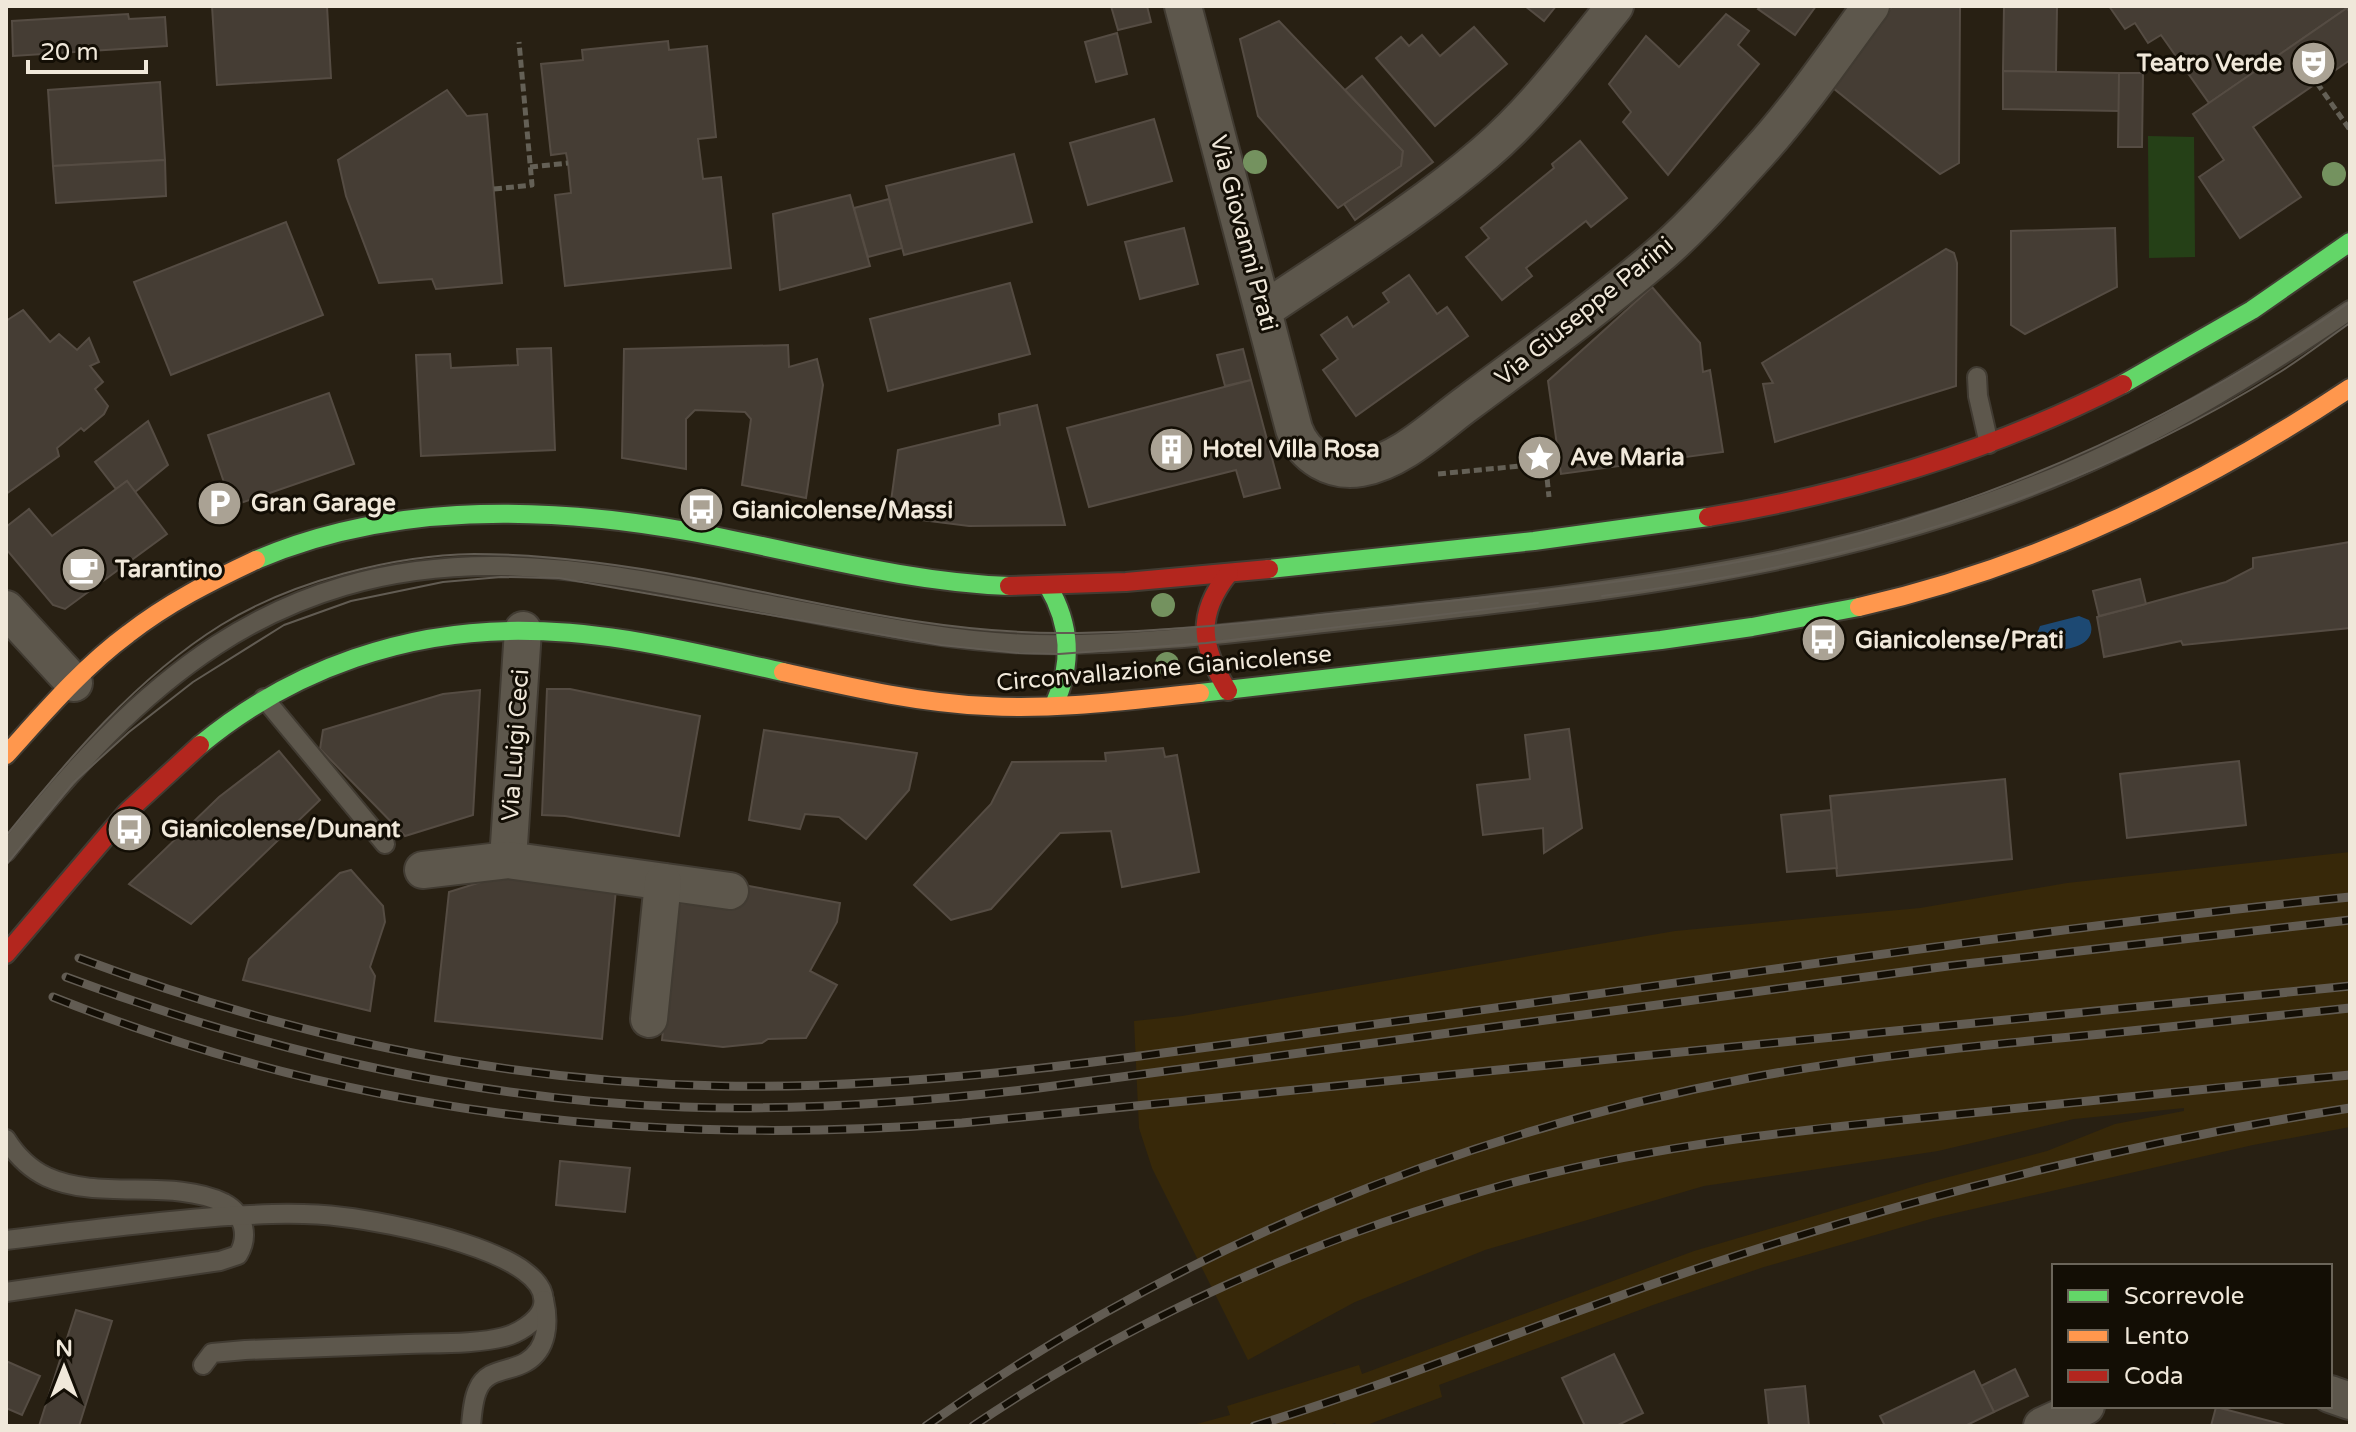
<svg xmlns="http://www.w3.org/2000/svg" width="2356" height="1432" font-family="'Varela Round',sans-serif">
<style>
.built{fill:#372809}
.green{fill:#254017}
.water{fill:#1d4973}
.building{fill:#453d34;stroke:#554c43;stroke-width:2}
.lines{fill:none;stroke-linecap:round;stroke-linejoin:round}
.lane-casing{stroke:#413b32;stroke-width:22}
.street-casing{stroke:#413b32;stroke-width:40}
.fast-casing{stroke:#413b32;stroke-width:22}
.slow-casing{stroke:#413b32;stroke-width:22}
.jam-casing{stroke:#413b32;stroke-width:22}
.path{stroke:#646056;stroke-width:5;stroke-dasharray:8 4;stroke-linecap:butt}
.lane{stroke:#5d574c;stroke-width:18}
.street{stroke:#5d574c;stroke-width:36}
.fast{stroke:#63d668;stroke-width:18}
.slow{stroke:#ff974d;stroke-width:18}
.jam{stroke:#b3261e;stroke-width:18}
.tram{stroke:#625c53;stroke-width:2}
.rail-casing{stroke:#625c53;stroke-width:9}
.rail{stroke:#130e05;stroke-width:6;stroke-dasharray:18;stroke-linecap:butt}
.tree{fill:#74925f}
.labels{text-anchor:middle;stroke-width:6;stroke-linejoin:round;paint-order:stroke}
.poi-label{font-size:24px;font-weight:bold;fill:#f0e8da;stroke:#130e05;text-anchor:start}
.street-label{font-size:24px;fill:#f0e8da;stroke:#130e05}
</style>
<rect width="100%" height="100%" fill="#282013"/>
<path class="built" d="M2350,852V1127L2253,1145L1934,1218L1764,1267L1653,1305L1439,1385L1442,1397L1364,1426H1337L1335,1423L1326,1426H1189L1230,1415L1227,1406L1359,1365L1362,1374L1694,1251L1926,1183L2047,1151L2115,1124L2184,1111V1108L2074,1119L1938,1151L1704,1186L1485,1250L1355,1302L1248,1360L1152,1168L1139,1128L1134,1021L1182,1016L1675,931L1920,908L2067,883Z"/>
<path class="green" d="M2148,136L2194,137L2195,257L2149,258Z"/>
<path class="water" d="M2079,616L2089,620C2103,648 2052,657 2037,643L2036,636L2040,626Z"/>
<g class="building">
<path d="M212,6H327L331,78L217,85Z"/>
<path d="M1111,6H1147L1151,22L1118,30Z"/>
<path d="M1525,6H1556L1544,21Z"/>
<path d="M1761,6H1816L1795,35L1758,9Z"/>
<path d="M1892,6H1960L1959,163L1940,174L1833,88Z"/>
<path d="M2004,6H2057L2056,72L2003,71Z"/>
<path d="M2109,6H2345L2347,8L2209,103L2161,35L2148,43L2135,23L2125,29Z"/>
<path d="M2347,8L2350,13V60L2253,127L2301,197L2240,238L2199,177L2224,160L2193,114Z"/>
<path d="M128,14L129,19L165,17L167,46L13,56L12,21Z"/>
<path d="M1726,14L1749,31L1738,45L1759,64L1668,175L1623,122L1631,112L1609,84L1646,36L1679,67Z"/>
<path d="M1279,21L1403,151L1401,166L1338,208L1258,116L1240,39Z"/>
<path d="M1474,27L1507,64L1435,126L1376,58L1401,37L1409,46L1422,35L1440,56Z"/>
<path d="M1117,33L1127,74L1096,82L1085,42Z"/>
<path d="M668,41L669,50L707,46L716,137L698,139L703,179L721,177L731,268L565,286L555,195L571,193L568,163L566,153L551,155L541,64L583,60L582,50Z"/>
<path d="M2003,71L2119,73V111L2003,109Z"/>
<path d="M2119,73H2143L2142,147H2118Z"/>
<path d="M1362,76L1433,162L1355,220L1344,204L1401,166L1403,151L1345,90Z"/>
<path d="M160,82L165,160L53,166L48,90Z"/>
<path d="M447,90L467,116L487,114L502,283L436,289L432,279L379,283L346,196L338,160Z"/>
<path d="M1154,119L1172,181L1088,205L1070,143Z"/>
<path d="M1580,141L1627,198L1591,227L1586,221L1526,268L1532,276L1502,300L1466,257L1489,238L1481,228L1554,168L1552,164Z"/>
<path d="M1014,154L1032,222L904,255L886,186Z"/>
<path d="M165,160L166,196L56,203L53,166Z"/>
<path d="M850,195L870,266L780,290L773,214Z"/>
<path d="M889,199L902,248L868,257L854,208Z"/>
<path d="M286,222L323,315L171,375L134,282Z"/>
<path d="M1184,228L1198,284L1140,299L1125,242Z"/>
<path d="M2115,228L2117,287L2025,334L2011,325V231Z"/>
<path d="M1946,249L1954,253L1957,263L1956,386L1775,442L1763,384L1773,383L1762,363Z"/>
<path d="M1409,275L1437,314L1447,307L1468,336L1356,416L1323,370L1338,359L1321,335L1347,317L1353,327L1389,302L1383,293Z"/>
<path d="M1010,283L1030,354L888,391L870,319Z"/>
<path d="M1652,287L1700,343L1703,372L1710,370L1723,452L1561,474L1548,381Z"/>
<path d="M23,310L50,342L59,334L77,350L89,338L99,362L90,366L103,382L95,389L108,406L104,414L84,431L81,428L57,448L59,456L6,494V321Z"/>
<path d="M788,345L789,367L817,359L823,385L806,498L742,485L751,419L745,412L695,410L686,419V469L622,458L624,349Z"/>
<path d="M551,348L555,450L421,456L416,355L450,354L451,368L518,365L517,349Z"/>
<path d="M1243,349L1251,380L1225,386L1217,355Z"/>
<path d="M1251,380L1280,488L1244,497L1236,470L1089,507L1067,428Z"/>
<path d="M329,393L354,464L232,506L208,435Z"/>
<path d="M1037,405L1065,525L969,526L889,516L898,450L1000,425L999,414Z"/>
<path d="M148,421L168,465L135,492L127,481L116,489L95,462Z"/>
<path d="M127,481L167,534L65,609L53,605L6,549V527L29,509L52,536Z"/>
<path d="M2350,542V628L2183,645L2181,641L2104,657L2097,617L2226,582L2253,568V558Z"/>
<path d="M2140,579L2146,604L2099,616L2093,591Z"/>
<path d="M547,689H570L700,716L679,836L565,816L542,815Z"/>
<path d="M480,690L473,815L405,836L320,749L323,730L443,694Z"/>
<path d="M1569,729L1582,828L1544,853L1543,828L1483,835L1477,785L1530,779L1525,735Z"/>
<path d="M764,730L917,753L909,790L866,839L839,817L805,814L800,829L749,820Z"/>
<path d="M1163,748L1165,757L1177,755L1199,872L1122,887L1111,831L1060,833L991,909L951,920L914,885L991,804L1012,762L1106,761L1105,753Z"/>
<path d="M279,751L320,800L191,924L129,884L219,797Z"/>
<path d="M2239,761L2246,825L2127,838L2120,774Z"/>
<path d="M2005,779L2012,859L1837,876L1830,796Z"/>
<path d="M1831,810L1837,868L1787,872L1781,815Z"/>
<path d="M351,870L383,906L385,922L370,967L375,976L370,1011L243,980L249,959L340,873Z"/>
<path d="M500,876L616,889L602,1039L435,1021L449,892Z"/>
<path d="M738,884L840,903L837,922L810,971L837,985L806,1038L768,1039L762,1043L723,1047L662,1040L676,903L732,907Z"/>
<path d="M560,1161L630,1168L625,1212L556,1205Z"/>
<path d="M76,1310L112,1321L79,1426H39Z"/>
<path d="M1614,1354L1643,1413L1616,1426H1585L1562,1378Z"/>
<path d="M6,1361L40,1376L22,1415L6,1408Z"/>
<path d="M2015,1369L2028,1396L1994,1412L1981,1386Z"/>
<path d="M1974,1371L1994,1412L1965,1426H1885L1880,1416Z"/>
<path d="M1805,1386L1809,1426H1769L1765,1390Z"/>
<path d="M2216,1407L2289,1426H2211Z"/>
</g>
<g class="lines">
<defs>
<g id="lane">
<path d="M1977,377L1978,396L1989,444"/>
<path d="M264,698L385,844"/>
<path d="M6,852C139,683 271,564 498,566C587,567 674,586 761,603C851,620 943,642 1035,644C1153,646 1271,628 1388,616C1633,589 1886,560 2111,452C2193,413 2275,361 2350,310"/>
<path d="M6,1139C16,1155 30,1169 47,1177C99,1201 173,1178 224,1203C245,1214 249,1237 238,1255L220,1261L6,1292"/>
<path d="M6,1240C80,1231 154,1221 228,1216C267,1214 304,1212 343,1217C378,1221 562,1252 542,1309C537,1322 517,1334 504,1337C478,1344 436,1343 408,1344C354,1346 299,1348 245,1350L212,1353L203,1365"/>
<path d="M471,1426C472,1414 473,1399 478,1389C487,1368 510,1372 526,1362C548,1349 549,1322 544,1300"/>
</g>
<g id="street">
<path d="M1183,6L1294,429C1304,457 1332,473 1361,468C1402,461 1437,425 1469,402C1532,355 1596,309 1656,258C1692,228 1725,189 1757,154C1799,108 1834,56 1871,6"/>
<path d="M1264,310C1339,259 1417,212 1485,153C1535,110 1574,57 1615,6"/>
<path d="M6,609L74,683"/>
<path d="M508,860L523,630"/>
<path d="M423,870L508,860L730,891"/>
<path d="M649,1019L663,882"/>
<path d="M2330,1394L2350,1401"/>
<path d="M2042,1426L2086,1406"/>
</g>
<g id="fast">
<path d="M2123,384L2252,310L2350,242"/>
<path d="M256,560C393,501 549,506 692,532C798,551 901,582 1009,586"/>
<path d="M1269,569L1534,541L1708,517"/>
<path d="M1048,586C1071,625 1073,664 1054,705"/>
<path d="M1200,693L1661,640L1752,627L1859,607"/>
<path d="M200,745C293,668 410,628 531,631C616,632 701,654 783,672"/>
</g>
<g id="slow">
<path d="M1859,607C2034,567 2200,488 2350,388"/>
<path d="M783,672C850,687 918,703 987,706C1058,710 1130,700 1200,693"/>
<path d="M6,755C44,713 82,668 128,634C168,603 211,581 256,560"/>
</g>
<g id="jam">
<path d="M1708,517C1853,493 1992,451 2123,384"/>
<path d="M1009,586L1126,582L1269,569"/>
<path d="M1228,691C1201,647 1195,615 1229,573"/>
<path d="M6,954L127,812L200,745"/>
</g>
</defs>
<use href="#lane" class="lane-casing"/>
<use href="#street" class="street-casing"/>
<use href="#fast" class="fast-casing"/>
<use href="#slow" class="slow-casing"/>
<use href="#jam" class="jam-casing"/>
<g class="path">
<path d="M2317,83L2350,130"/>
<path d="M530,167L568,163"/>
<path d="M494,189L532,185L519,42"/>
<path d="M1438,474L1530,465L1546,468L1549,497"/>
</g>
<use href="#lane" class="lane"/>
<use href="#street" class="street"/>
<use href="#fast" class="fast"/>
<use href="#slow" class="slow"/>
<use href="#jam" class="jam"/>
<g class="tram">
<path d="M1602,596C1841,566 2074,501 2280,372C2304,357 2327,339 2350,323"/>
<path d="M6,836C68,759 136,678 221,625C290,582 393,555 474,554C545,554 618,564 688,577C815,601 930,633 1061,633C1175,633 1288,618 1401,606C1510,595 1619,584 1727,564C1954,522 2160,432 2350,302"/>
<path d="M6,865L73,783L129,732L193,682L284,625L351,601L443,582L501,577L559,578L941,645L1019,653L1059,654L1206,643L1538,603"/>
</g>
<defs>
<g id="rail">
<path d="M79,958C285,1035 500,1082 721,1086C948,1090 1175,1050 1399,1021C1716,979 2032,929 2350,897"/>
<path d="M66,977C265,1051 471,1100 684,1107C803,1111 921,1102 1039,1088L1948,966L2350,920"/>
<path d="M53,997C349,1115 646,1147 962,1123L2350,986"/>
<path d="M926,1426C1172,1252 1454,1134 1749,1078C1866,1056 1984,1045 2102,1034C2185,1026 2267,1016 2350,1008"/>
<path d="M973,1426C1135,1317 1316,1237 1504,1185C1654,1144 1808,1129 1961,1114C2091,1101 2220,1087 2350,1075"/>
<path d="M1254,1426C1404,1380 1549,1319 1699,1268C1910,1197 2130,1143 2350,1108"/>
</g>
</defs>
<use href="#rail" class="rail-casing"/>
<use href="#rail" class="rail"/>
</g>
<g class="tree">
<circle cx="1255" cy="162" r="12"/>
<circle cx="2334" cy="174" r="12"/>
<circle cx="1163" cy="605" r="12"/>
<circle cx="1167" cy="664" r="12"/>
</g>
<defs>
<symbol id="theatre-disc" viewBox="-11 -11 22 22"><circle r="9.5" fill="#aaa294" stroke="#130e05"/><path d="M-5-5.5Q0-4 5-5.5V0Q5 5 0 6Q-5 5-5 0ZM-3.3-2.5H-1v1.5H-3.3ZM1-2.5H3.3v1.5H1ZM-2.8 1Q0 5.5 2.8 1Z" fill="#fff"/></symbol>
<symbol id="building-disc" viewBox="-11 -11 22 22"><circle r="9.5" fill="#aaa294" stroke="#130e05"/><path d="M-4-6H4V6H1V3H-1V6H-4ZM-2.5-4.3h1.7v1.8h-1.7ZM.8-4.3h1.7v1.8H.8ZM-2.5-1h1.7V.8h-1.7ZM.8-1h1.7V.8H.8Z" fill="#fff"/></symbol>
<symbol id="sight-disc" viewBox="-11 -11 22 22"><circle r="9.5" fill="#aaa294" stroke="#130e05"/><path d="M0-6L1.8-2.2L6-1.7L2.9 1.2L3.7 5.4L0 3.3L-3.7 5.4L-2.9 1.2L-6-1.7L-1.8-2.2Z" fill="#fff"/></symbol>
<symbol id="parking-disc" viewBox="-11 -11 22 22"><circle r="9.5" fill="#aaa294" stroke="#130e05"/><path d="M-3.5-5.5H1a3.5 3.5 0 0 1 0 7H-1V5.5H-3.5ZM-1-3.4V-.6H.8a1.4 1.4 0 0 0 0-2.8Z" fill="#fff"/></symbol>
<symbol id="bus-disc" viewBox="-11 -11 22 22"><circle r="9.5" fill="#aaa294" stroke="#130e05"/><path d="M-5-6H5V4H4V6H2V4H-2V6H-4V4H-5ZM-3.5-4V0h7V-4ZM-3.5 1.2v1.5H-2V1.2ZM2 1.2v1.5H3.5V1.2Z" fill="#fff"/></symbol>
<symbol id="cafe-disc" viewBox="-11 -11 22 22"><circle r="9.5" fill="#aaa294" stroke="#130e05"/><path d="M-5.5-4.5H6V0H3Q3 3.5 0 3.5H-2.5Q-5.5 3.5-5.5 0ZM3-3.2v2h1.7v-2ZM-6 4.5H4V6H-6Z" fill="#fff"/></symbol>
</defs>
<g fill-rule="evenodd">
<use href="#theatre-disc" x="2288" y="38" width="51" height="51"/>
<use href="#building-disc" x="1146" y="424" width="51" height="51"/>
<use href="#sight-disc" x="1514" y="432" width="51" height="51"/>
<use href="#parking-disc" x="194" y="478" width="51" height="51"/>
<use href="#bus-disc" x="676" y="484" width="51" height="51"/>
<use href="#cafe-disc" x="58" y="544" width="51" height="51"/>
<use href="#bus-disc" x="1798" y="614" width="51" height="51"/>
<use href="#bus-disc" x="104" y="804" width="51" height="51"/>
</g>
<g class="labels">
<g class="poi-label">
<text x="2282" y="71" text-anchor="end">Teatro Verde</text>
<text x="1202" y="457">Hotel Villa Rosa</text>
<text x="1570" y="465">Ave Maria</text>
<text x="251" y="511">Gran Garage</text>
<text x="732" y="518">Gianicolense/Massi</text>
<text x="115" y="577">Tarantino</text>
<text x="1855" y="648">Gianicolense/Prati</text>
<text x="161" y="837">Gianicolense/Dunant</text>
</g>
<g class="street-label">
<text transform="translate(1244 233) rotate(75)" y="8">Via Giovanni Prati</text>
<text transform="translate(1584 311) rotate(-39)" y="8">Via Giuseppe Parini</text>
<text transform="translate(1164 668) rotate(-5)" y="8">Circonvallazione Gianicolense</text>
<text transform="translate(515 745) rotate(-86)" y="8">Via Luigi Ceci</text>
</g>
</g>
<rect width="2356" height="1432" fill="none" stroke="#f0e8da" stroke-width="16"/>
<rect x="2052" y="1264" width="280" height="144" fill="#130e05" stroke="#6b655a" stroke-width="2"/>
<rect x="2068" y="1290" width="40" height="12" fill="#63d668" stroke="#6b655a" stroke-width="2"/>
<text x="2124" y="1304" font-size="24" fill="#f0e8da">Scorrevole</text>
<rect x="2068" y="1330" width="40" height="12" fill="#ff974d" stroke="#6b655a" stroke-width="2"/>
<text x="2124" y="1344" font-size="24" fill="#f0e8da">Lento</text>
<rect x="2068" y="1370" width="40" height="12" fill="#b3261e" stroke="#6b655a" stroke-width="2"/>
<text x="2124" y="1384" font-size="24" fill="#f0e8da">Coda</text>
<g transform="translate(64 1368)" stroke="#130e05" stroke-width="6" paint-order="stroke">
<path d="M0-6L14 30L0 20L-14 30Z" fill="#f0e8da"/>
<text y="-12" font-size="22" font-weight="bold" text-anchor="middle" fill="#f0e8da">N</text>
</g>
<path d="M28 60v12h118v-12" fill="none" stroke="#f0e8da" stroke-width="4"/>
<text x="40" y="60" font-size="24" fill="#f0e8da" stroke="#130e05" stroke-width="6" paint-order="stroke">20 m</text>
</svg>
